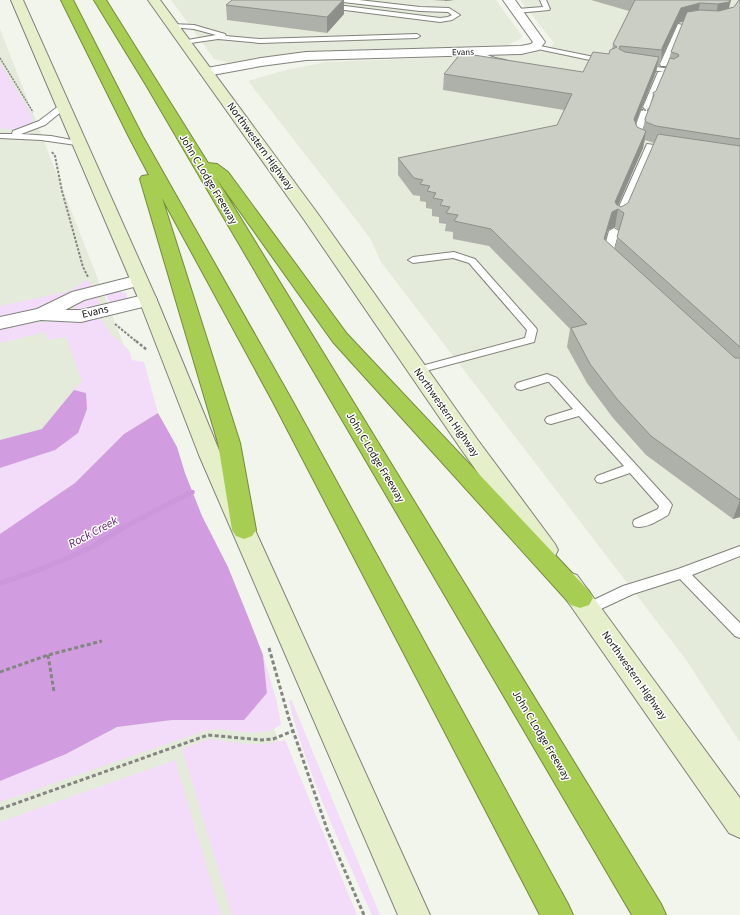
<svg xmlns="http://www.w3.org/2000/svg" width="740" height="915" font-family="'Source Sans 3',sans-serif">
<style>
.built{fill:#e5ebdb}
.green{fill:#f2dcf9}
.forest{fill:#d29ce1}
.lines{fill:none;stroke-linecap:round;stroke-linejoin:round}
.stream{fill:#cc97db;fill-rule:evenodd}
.lane-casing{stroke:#80827b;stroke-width:2}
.street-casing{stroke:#80827b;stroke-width:2}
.secondary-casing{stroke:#80827b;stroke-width:2}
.highway-casing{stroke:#748c3c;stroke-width:2}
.path-far3{stroke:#838680;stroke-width:1.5;stroke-dasharray:2 1;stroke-linecap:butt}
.path-far2{stroke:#838680;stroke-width:2;stroke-dasharray:2.5 1.5;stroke-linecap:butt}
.path-far1{stroke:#838680;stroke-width:2.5;stroke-dasharray:3 2;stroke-linecap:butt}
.path{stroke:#838680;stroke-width:3;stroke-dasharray:4 2.5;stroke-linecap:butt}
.lane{fill:#fff;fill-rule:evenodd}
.street{fill:#fff;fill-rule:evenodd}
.secondary{fill:#e5f0cb;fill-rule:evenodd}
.highway{fill:#a8cd53;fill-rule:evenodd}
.path-bridge{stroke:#838680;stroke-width:1.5;stroke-dasharray:2 1;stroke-linecap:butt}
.wall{fill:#aeb1a9;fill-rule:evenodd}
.shaded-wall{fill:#8d908a}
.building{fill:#cacec5;stroke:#8d908a}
.labels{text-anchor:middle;stroke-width:3;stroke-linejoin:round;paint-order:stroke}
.far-street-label{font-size:9px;fill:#131412;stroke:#fff}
.street-label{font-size:11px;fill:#131412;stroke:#fff}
.water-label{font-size:12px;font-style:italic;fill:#5b1a6b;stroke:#fff}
</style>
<rect width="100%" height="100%" fill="#f1f5ec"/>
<g class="built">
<path d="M171,0H496L522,36L520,39L508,45L325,52L235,64L214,59Z"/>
<path d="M520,0H740V742L684,657L381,262L371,240L361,226L248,81L286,70L327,62L530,54L550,48L554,43Z"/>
<path d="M0,29L347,915H0Z"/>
</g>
<g class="green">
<path d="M0,63L30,112L34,123L14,130L0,128Z"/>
<path d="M86,280L91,283L92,287L38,308L0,317V306L70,291Z"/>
<path d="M118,291L126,293L127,298L121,301L109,303L105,293Z"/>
<path d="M95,296L97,298L100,305L77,310L74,305V303Z"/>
<path d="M98,315L111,334L129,350L132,360L144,362L158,413L124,434L75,483L0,534V468L55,450L78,433L86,393L74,390L82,381L66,337L48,340L45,332L0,343V328C33,322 65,320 98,315Z"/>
<path d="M263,655L276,698L281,724C268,738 237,731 220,729C215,729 209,731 204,731L0,802V781L66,754L117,727L172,720L267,693Z"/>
<path d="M291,699L380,915H372C341,846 308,776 289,702Z"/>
<path d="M209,739C235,742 260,748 285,740L357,915H232L182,749Z"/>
<path d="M175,760L221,915H0V822Z"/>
</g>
<g class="forest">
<path d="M74,390L86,393L87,409L78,433L55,450L0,468V440L42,429Z"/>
<path d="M158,413L177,447L185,473L202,516L228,567L249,619L263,655L267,693L244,720H172L117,727L66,754L0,781V534L75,483L124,434Z"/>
</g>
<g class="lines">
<path class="stream" d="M190,490H194L195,492L194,494L126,529L94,549L68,561L35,574L0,586V580L31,570L64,557L90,545L122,525Z"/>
<defs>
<g id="lane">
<path d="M340,0H359L420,7L449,8L460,15L452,20L440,22L329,8L326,6L329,4L440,18L448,17L452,15L448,12L420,11L343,2Z"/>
<path d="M540,0H546L550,9L549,10L517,13L514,11L517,9L543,7Z"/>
<path d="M172,24L194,25L225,34L226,36L260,39L417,34L420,36L417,38L260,43L218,39L184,44L181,42L182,41L216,35L194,29L170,27L169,26Z"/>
<path d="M678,24L683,25L668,64L667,66H661L660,64Z"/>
<path d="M535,45L604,59L608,61L604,63L533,48V46Z"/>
<path d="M474,50L495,58L505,60L507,61C498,67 481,57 472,53L471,52Z"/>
<path d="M638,64L670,69L674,71L670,73L641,68H638Z"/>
<path d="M658,72H664L665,74L651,107L647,109L649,111L640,136L643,141L639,143H636L632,136L641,111L645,109L643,107Z"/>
<path d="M60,105H63L67,107L45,125L21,134L51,136L83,142V146L41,140L0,138V134H12L13,131L39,121Z"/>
<path d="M647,144L668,147L672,149L668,151L653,149L624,218L622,220H616L614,218Z"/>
<path d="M614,228L619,231L612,256L615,259L610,262L607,261L602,256L609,231Z"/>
<path d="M454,252L475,259L536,328L537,330L534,342L422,372H414L413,370L414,368L525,338L527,330L469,263L453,258L413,263L408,260L413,257Z"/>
<path d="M547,374L557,378L670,502L672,505L668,515C659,520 645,530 634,526L633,523L634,520L658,509L659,506L630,473L601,483L597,482L595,479L597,476L624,466L579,416L551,424L547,423L545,420L547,417L573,409L549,382H547L521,390L517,389L515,386L517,383Z"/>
<path d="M740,546V556L692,575L740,623V638L735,636L680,579L633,594L588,615L583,613L581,609L583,605L623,586L678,569Z"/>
</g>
<g id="street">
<path d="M503,0H515L545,42L539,50L521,54L306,60L261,66L207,76L202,75L200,72L202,69L207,68L261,58L306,52L521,46L531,44L533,42Z"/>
<path d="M139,275L145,276L148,280L145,284L84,300L65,310H81L148,294L155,296L157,300L155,304L81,322L41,320L0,329V317L37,309L72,292Z"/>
</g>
<g id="secondary">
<path d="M11,0H23L157,300L221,455L430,915H398L199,455L139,300Z"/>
<path d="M148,0H160L318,214L477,439L555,544L558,550L555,556L546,559L537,556L461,449L305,221Z"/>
<path d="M568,572L577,575L740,798V838L729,833L559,589L556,582L559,575Z"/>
</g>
<g id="highway">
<path d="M61,0H73L143,137L293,402L568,904L573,915H540L273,402L162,198L240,443L256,530L252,536L244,539L236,536L232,530L218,443L140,179L142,176L149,175L129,137Z"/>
<path d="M94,0H106L208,163L217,164L228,172L347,334L589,591L593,598L589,605L580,608L571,605L333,342L216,178L661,904L666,915H632L146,85Z"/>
</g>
</defs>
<use href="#lane" class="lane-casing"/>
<use href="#street" class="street-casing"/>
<use href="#secondary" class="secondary-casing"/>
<use href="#highway" class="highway-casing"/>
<path class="path-far3" d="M0,58L33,112"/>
<g class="path-far2">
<path d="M52,152L55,156L62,191L83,267L88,277"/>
<path d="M115,324L137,342"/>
</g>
<path class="path-far1" d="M136,341L147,350"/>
<g class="path">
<path d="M269,648L289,719L328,832L364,915"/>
<path d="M48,655L54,692"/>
<path d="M0,672L48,655L102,641"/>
<path d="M0,809L208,735L262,740L273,739L293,731"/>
</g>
<use href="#lane" class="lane"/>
<use href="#street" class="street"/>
<use href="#secondary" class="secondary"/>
<use href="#highway" class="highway"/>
<path class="path-bridge" d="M638,109L651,111"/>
</g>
<g class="wall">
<path d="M232,0H344V14L327,33L227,20L226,5Z"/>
<path d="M432,0H454L445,1Z"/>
<path d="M591,0H731L729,8L734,7L740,0V517L733,519L646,455L613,418L587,383L567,347L570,329L489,246L453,239V232L445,231L446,224L439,223V217L432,216V209L426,208V202L420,201V196L413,195L398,175V158L557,125L564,110L443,90L444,74L583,72L609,54L612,49L613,44L629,11ZM684,21L671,52L669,59L656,91L653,93L651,103L645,119L643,130L637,127L636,123L656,72L658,66H659L661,59L678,23ZM645,140L654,143L628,203L621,207L618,206L643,148ZM615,227L619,230L615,249L605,240L608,230Z"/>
</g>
<g class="shaded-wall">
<path d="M343,0H344V14L327,33V17Z"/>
<path d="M445,0H454L445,1Z"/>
<path d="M730,0H731L728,11L715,18L718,4Z"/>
<path d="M700,3L697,18L678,23L661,59L662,50V48L681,8Z"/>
<path d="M659,57L656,72L631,135L634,119Z"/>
<path d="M646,131L643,148L616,210L618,209L615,227L608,230L601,257L604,239L615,202Z"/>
<path d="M740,500V517L733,519Z"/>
</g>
<g class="building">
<path d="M232,0H343L327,17L226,5Z"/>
<path d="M635,0H730L729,2L718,4L700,3L681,8L662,48V50L620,46L619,49L625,52L659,57L634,119L637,127L646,131L615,202L617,205L621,207L628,203L658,134L740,146V347L617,237L624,213L618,209L612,212L604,239L735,358H740V500L651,436L617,399L590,364L571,328L587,324L491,229L454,221L458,215L446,213L450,207L440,205L443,200L433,198L436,193L427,191L430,186L420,184L423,180L414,178L398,158L557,125L572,94L444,74L461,53L583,72L593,52L609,54L610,50L617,47L613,44Z"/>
<path d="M739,0H740V139L656,126L646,122L645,119L654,95L653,93L656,91L670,58L674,59L679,56L678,54L671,52L687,12L700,10L719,11L734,7Z"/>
</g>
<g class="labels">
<g class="far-street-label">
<text transform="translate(463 52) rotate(-1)" y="3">Evans</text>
</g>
<g class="street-label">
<text transform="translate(261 146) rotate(54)" y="4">Northwestern Highway</text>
<text transform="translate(209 179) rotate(59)" y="4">John C Lodge Freeway</text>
<text transform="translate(95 311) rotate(-13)" y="4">Evans</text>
<text transform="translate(447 412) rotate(55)" y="4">Northwestern Highway</text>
<text transform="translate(376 457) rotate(59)" y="4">John C Lodge Freeway</text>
<text transform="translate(635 675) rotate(55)" y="4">Northwestern Highway</text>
<text transform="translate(542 735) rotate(59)" y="4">John C Lodge Freeway</text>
</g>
<g class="water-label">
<text transform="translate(93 532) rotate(-28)" y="4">Rock Creek</text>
</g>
</g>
</svg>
